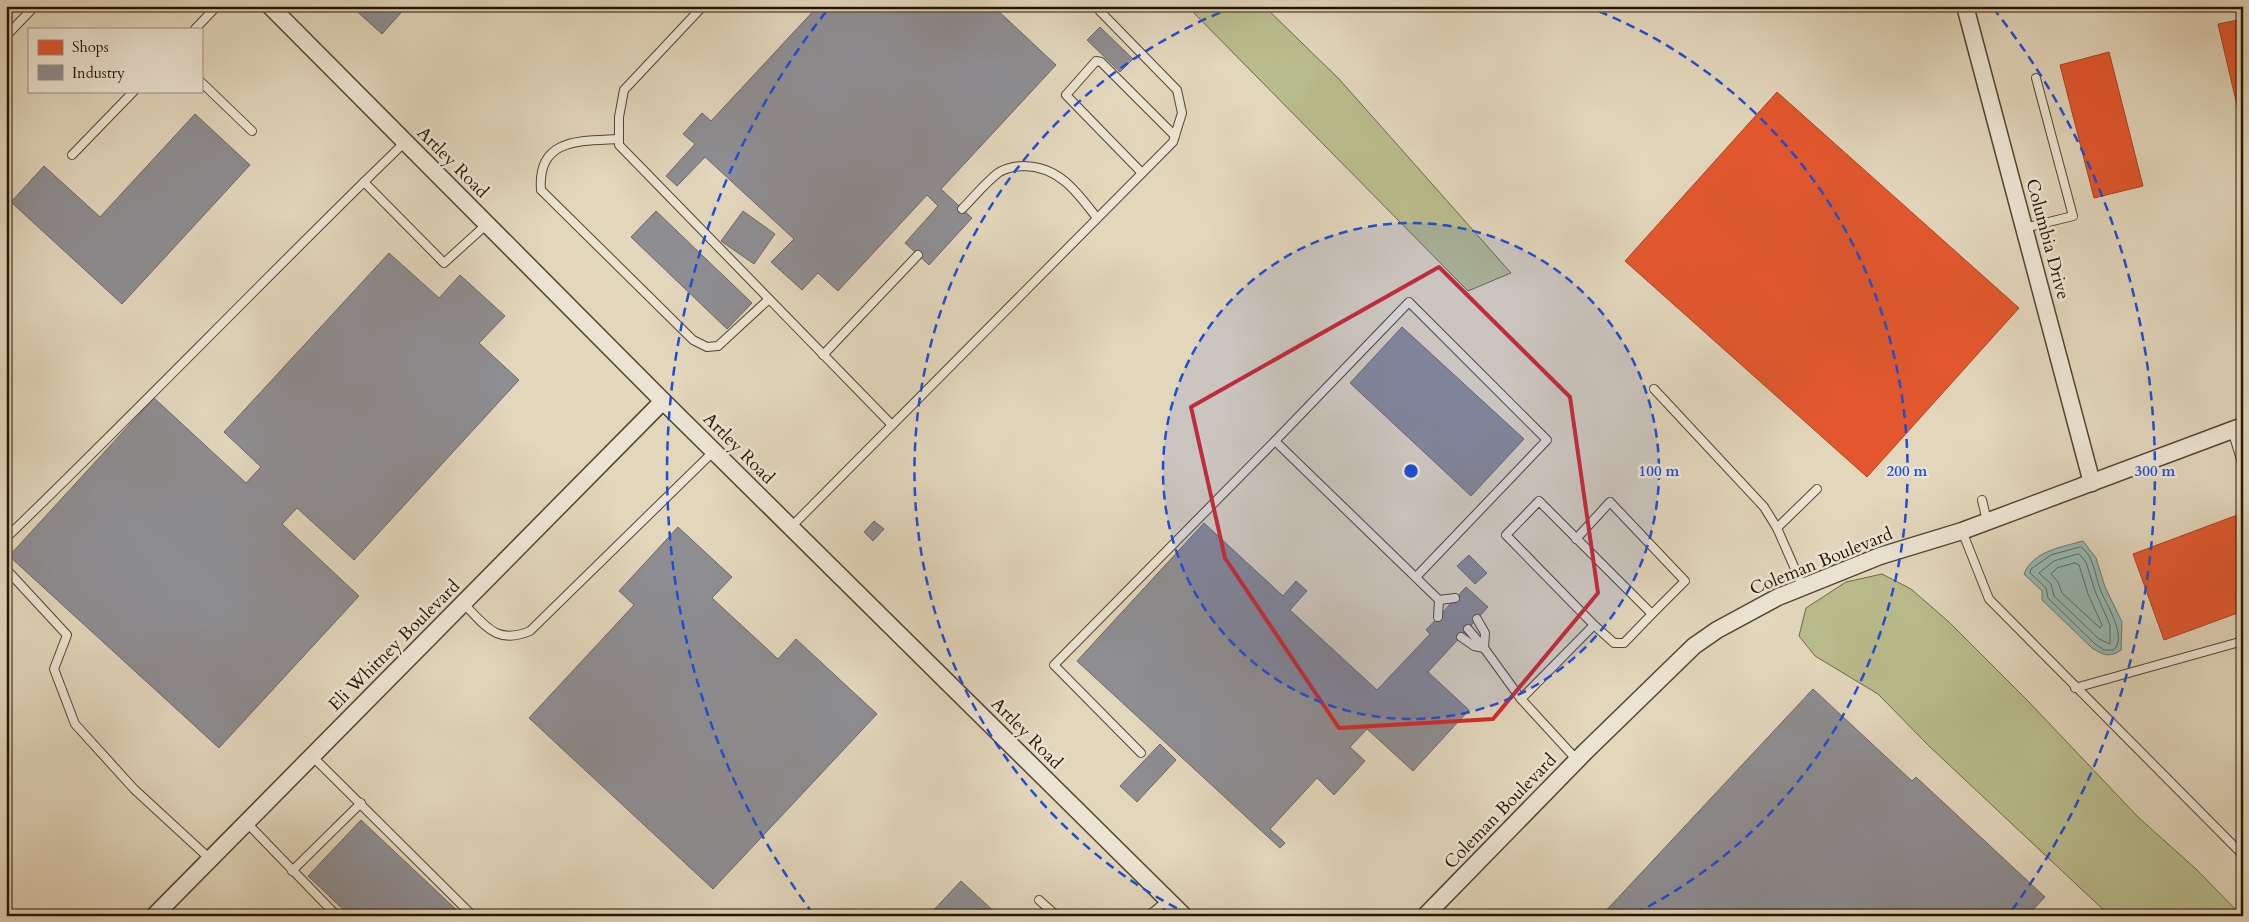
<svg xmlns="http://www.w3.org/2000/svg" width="2249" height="922" font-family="Cardo,serif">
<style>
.green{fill:#b9bc8c;stroke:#6e6846}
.water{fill:#95b9b4;stroke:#68776c}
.shops{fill:#e4572e;stroke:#aa4320}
.industry{fill:#8d8d92;stroke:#6e6966}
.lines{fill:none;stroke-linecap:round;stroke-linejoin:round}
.shore{stroke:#5c675a;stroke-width:1}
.lane-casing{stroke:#544530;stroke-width:10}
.street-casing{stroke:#544530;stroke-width:19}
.lane{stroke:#ece4d3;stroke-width:8}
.street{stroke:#ece4d3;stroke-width:16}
.marked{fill:none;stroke:#d62828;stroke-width:4;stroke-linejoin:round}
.ring{fill:none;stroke:#1d4ed8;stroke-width:2.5;stroke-dasharray:9 6}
.labels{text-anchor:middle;stroke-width:5;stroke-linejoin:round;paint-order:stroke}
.street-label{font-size:18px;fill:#241501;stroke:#ece4d3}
.centre{fill:#1d4ed8;stroke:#ece4d3;stroke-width:2.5}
.ring-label{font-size:15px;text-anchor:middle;font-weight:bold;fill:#1d4ed8;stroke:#ece4d3;stroke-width:5;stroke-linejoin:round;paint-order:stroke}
</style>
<rect width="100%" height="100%" fill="#e2d6bb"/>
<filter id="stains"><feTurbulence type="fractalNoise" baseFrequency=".004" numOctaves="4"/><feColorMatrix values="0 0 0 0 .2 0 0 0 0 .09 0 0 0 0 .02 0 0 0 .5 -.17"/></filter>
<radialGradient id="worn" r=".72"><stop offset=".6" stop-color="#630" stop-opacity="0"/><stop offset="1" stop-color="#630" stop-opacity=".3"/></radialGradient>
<g class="green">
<path d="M1187,6H1264L1339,79L1511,273L1468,291Z"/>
<path d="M1882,574L1911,589L1949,622L2028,701L2138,817L2197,870L2242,916H2110L1929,746L1878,694L1815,656L1799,636L1806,608L1846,582Z"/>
</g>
<path class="water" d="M2083,541L2096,558L2105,587L2122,622L2121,650C2110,658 2103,655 2092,648L2042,600V591L2024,574C2033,551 2062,547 2083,541Z"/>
<g class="shops">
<path d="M2243,19V131L2218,24Z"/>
<path d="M2109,52L2143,186L2094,198L2060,65Z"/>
<path d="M1777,92L2019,308L1867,477L1625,261Z"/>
<path d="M2240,514L2243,522V611L2164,640L2133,554Z"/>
</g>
<g class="industry">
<path d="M351,6H407L382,34Z"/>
<path d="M818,6H993L1056,65L941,189L972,218L929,265L905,243L938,206L927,195L838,291L818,273L802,290L771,262L794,239L705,157L677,186L666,176L695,144L683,134L702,113L711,121Z"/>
<path d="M1100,27L1133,59L1120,72L1087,40Z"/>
<path d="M195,114L250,165L122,304L11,202L44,166L100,217Z"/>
<path d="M656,211L752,303L727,329L631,237Z"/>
<path d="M743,211L775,234L754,264L721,241Z"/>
<path d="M389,253L439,298L460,275L505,316L479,343L519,380L354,560L297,508L282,524L359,596L219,748L9,556L154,398L246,483L261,467L224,432Z"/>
<path d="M1402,327L1524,439L1471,496L1350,383Z"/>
<path d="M874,521L884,529L873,541L864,532Z"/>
<path d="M1204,523L1283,596L1296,581L1307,591L1290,610L1377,690L1430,634L1426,630L1466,587L1488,607L1428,672L1469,710L1413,771L1367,729L1350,747L1365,761L1334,795L1317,778L1270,829L1285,843L1280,848L1077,661Z"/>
<path d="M678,527L732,577L712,598L778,659L796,639L877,714L713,889L529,718L634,605L619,591Z"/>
<path d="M1469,555L1487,573L1475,584L1457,566Z"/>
<path d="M1813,689L1912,781L1916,777L2045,897L2027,916H1601Z"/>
<path d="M1160,744L1176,760L1137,802L1120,786Z"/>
<path d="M361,820L463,916H350L308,876Z"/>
<path d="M961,881L999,916H928Z"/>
</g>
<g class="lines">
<g class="shore">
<path d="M2081,547C2094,556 2095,575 2100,589C2105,602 2129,639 2113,650H2104L2095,644L2048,598L2046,588L2030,573L2031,569L2051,555Z"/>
<path d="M2079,554L2086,562L2095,591L2110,625V644L2099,639L2054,596L2051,584L2039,573L2054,561Z"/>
<path d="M2075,563L2079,565L2088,594L2102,625L2100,628L2062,593L2058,582L2051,574L2057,568Z"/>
</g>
<defs>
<g id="lane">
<path d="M703,6L624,90L619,117V145L892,425"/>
<path d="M195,29L217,6"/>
<path d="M6,36L35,6"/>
<path d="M201,82L252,131"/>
<path d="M618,139C580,141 537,138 541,190L693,340L707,347L718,346L769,299"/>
<path d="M405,142L364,182L444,263L487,224"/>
<path d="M72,155L134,91"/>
<path d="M1142,173L1066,95L1096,61L1101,62L1175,136"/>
<path d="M962,209C974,197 985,183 998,173C1005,168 1017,166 1024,166C1060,167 1077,192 1097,218"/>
<path d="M2024,228L2073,216L2036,78"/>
<path d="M823,355L918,255"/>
<path d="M1654,389L1764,507L1777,528L1803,587"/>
<path d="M2232,430L2243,466"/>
<path d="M1275,441L1409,302L1547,440L1416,577"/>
<path d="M1982,500L1987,521"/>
<path d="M791,527L1173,142L1182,113L1177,90L1095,6"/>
<path d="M1777,528L1817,489"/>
<path d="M1962,531L1989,599L2243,855"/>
<path d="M6,538C127,421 244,300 364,182"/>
<path d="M1576,539L1610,502L1685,581L1652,614"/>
<path d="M6,569L67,635L54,669L75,724L134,789L210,859"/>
<path d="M1439,600L1455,598"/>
<path d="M463,603C486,626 496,645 530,631L714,451"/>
<path d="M1477,619L1485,633L1484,648"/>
<path d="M1468,629L1484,648"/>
<path d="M1461,637L1474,646L1484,648L1521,699"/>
<path d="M2075,688L2243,641"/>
<path d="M1141,753L1054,665L1275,441L1439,600L1438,617"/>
<path d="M312,756L473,916"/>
<path d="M1577,760L1521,699L1594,625L1506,535L1539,501L1652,614L1624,643H1614L1594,625"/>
<path d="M246,822L337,916"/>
<path d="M292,871L361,803"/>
<path d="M1039,900L1057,916"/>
<path d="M1148,916L1168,900"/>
</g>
<g id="street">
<path d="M270,6L663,401L1184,916"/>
<path d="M1965,6L2092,483"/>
<path d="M154,916L663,401"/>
<path d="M1425,916L1585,752L1694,646L1717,630L1778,597L1880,556L1962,531L2243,426"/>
</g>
</defs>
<use href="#lane" class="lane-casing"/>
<use href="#street" class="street-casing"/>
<use href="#lane" class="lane"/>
<use href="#street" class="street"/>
</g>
<path class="marked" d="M1439,267L1570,397L1598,593L1493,719L1339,728L1225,558L1191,407Z"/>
<circle cx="1411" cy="471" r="248" fill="#1d4ed8" fill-opacity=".12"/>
<g class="ring">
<circle cx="1411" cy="471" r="248"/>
<path d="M1190 915A496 496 0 0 1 1237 6M1585 6A496 496 0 0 1 1632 915"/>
<path d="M813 914A744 744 0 0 1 829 8M1993 8A744 744 0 0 1 2009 914"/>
</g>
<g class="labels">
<g class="street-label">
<text transform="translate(453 162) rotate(45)" y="6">Artley Road</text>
<text transform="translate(2048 239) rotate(75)" y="6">Columbia Drive</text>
<text transform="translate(739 448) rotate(45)" y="6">Artley Road</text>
<text transform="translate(1821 561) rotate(-22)" y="6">Coleman Boulevard</text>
<text transform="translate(394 645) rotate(-45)" y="6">Eli Whitney Boulevard</text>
<text transform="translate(1027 733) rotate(45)" y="6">Artley Road</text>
<text transform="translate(1500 811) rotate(-46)" y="6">Coleman Boulevard</text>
</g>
</g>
<circle cx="1411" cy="471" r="8" class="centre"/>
<g class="ring-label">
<text x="1659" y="476">100 m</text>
<text x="1907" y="476">200 m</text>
<text x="2155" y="476">300 m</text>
</g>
<rect width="2249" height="922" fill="none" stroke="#e2d6bb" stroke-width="25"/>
<rect x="8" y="8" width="2234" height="907" fill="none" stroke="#241501" stroke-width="2.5"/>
<rect x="12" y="12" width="2224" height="897" fill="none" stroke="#241501"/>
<rect x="28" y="28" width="175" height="65" fill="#ece4d3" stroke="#9c917f"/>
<rect x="38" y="40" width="25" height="15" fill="#e4572e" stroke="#9c917f"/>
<text x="72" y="52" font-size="15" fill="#241501">Shops</text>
<rect x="38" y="65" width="25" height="15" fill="#8d8d92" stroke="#9c917f"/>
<text x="72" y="78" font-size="15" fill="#241501">Industry</text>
<rect width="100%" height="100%" filter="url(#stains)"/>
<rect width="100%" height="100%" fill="url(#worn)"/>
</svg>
